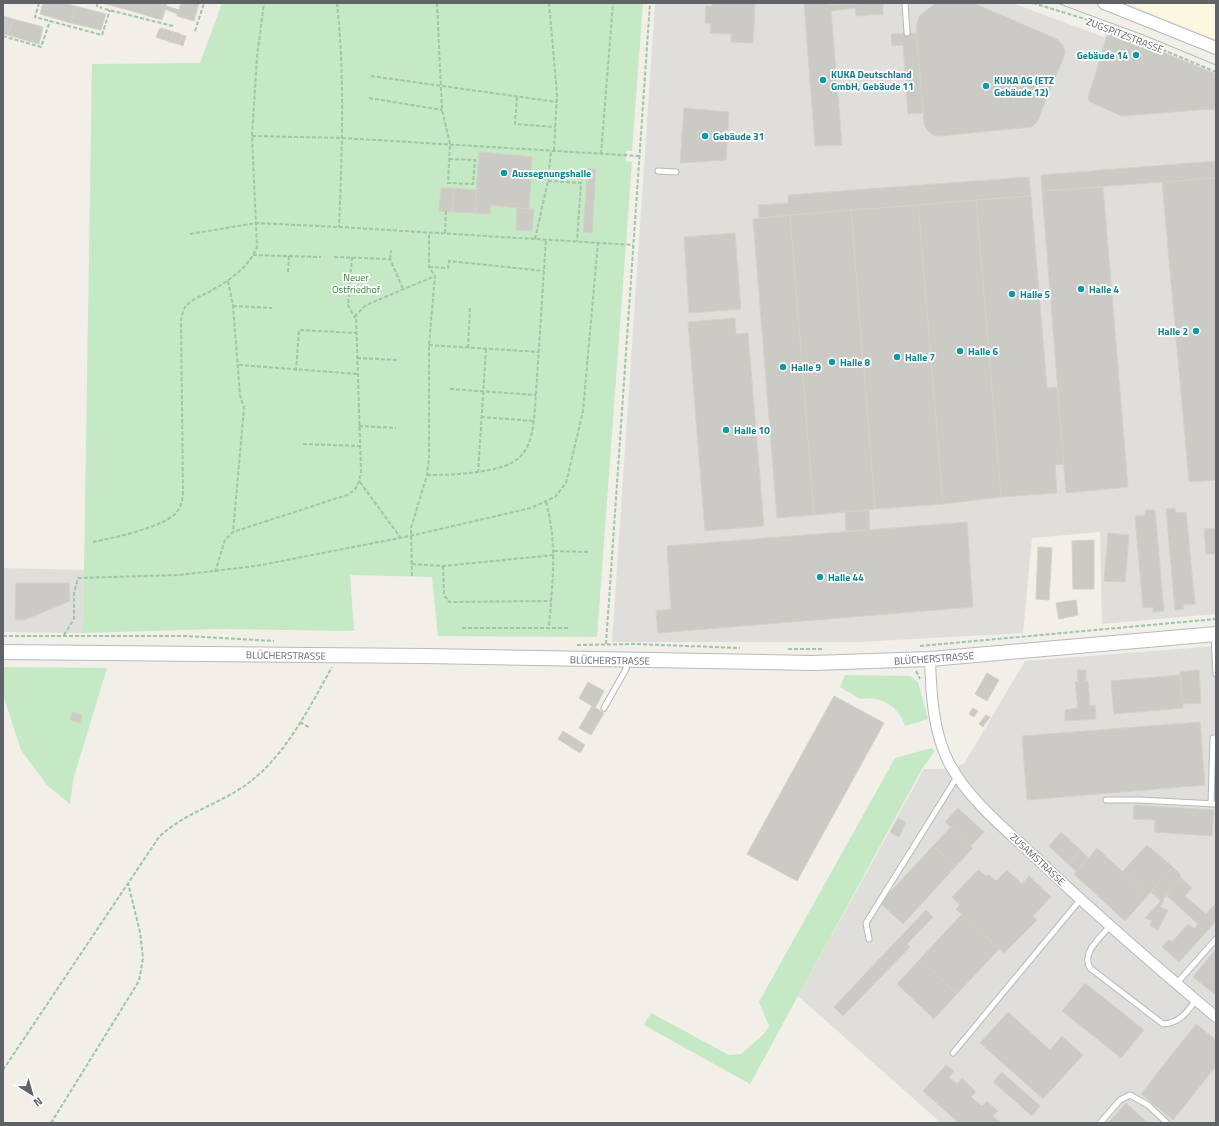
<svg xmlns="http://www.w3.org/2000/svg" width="1219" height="1126" font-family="'Titillium Web',sans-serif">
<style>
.commercial{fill:#fef7e0}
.industrial{fill:#e0deda}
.green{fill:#c5e8c5}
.building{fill:#cccac5;stroke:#d6d1c6;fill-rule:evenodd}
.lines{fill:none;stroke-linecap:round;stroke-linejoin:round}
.service-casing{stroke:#b5b8bc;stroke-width:7}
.minor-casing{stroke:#b5b8bc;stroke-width:12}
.tertiary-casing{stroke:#b5b8bc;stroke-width:14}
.secondary-casing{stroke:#b6babf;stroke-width:16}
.path{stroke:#9cc7a9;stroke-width:2;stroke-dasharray:4 2;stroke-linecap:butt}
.service{stroke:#fff;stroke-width:5}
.minor{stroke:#fff;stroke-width:10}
.tertiary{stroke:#fff;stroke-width:12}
.secondary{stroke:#fff;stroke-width:14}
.tram{stroke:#b6b7b8;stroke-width:1}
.culture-dot{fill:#0f9aa8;stroke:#fff;stroke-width:1.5}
.labels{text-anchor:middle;stroke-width:3.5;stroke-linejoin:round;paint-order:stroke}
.street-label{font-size:10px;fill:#5f6368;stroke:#fff}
.culture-label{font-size:10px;font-weight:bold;fill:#0d838f;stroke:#fff;text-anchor:start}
.park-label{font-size:10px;fill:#348238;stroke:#fff}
</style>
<rect width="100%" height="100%" fill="#f1efe8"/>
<path class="commercial" d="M1137,3H1216V39L1136,7Z"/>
<g class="industrial">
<path d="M655,3H1012L1104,37L1108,29L1216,74V614L1102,624L1100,532L1032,538L1023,633L859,642H612Z"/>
<path d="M3,568L84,570L83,633L3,632Z"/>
<path d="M1216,646V1123H941L798,996L924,769H943L964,764L1025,661Z"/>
</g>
<g class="green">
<path d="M222,3H643L632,151H626V161L632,162L597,637L438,636L432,577L350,575L354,631L218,629L83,633L92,64L200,63Z"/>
<path d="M3,667L107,668L73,780L70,804L47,785L21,750L3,695Z"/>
<path d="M845,675L910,676L918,682L928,719L905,726C900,707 880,695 860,699L840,687Z"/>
<path d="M932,748L935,751L922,769L750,1084L644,1025L651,1013L729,1055L741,1054L764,1034L769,1026L759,1002L895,758Z"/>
</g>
<g class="building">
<path d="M43,3H64L75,6L71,23L40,14Z"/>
<path d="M102,3H134L132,11Z"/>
<path d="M134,3L167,4L162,20L132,11Z"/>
<path d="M181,3H199L194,21L177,16Z"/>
<path d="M712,3H755L753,43L731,42V34L710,33L711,24L705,23L706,6L712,7Z"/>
<path d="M804,3H830V5L883,3V14L856,16L855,8L831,11L842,145L815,146Z"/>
<path d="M936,3H973L1057,39L1063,45L1065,52L1063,59L1037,122L1032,127L940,136L933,135L927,130L924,124L916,26L920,15Z"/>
<path d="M75,6L106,14L101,30L71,23Z"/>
<path d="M166,6L179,10L178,14L165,9Z"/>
<path d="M3,16L13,19L8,35L3,34Z"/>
<path d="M13,19L43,27L39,44L8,35Z"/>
<path d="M160,28L164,29L161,39L156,37Z"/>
<path d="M164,29L168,30L165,40L161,39Z"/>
<path d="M168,30L173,32L170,42L165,40Z"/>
<path d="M1112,31L1216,74V111L1211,109L1122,116L1090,102L1088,98L1107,36Z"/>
<path d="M173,32L178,33L174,43L170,42Z"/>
<path d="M178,33L182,35L179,44L174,43Z"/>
<path d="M916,33L923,113L908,114L903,45L892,46L891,34Z"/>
<path d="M182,35L186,36L183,46L179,44Z"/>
<path d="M684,108L729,112L726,160L680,163Z"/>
<path d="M479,152L532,157L529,209L491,205L490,214L475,213ZM494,165L521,167V178L493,176Z"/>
<path d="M479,152L532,157L529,209L491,205L490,214L475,213Z"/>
<path d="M1216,161V178L1042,191L1041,175Z"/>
<path d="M588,168L596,169L592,233L583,232Z"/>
<path d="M1029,177L1031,196L759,218L758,205L788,203V195Z"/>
<path d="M1216,178V480L1189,482L1162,182Z"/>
<path d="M1103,187L1128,487L1066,493L1042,191Z"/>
<path d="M441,188H454L452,212L439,211Z"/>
<path d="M454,188L476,190L475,213L452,212Z"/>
<path d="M1031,196L1047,388L1057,387L1064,464L1055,465L1057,493L1001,497L976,200Z"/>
<path d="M976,200L1001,497L943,504L918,205Z"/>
<path d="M918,205L943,504L875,509L851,210Z"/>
<path d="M517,208L534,209L532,231L516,230Z"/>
<path d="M851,210L875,509L814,515L790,215Z"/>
<path d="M790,215L814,515L777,518L753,219Z"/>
<path d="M735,233L741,309L689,313L684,237Z"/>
<path d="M735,318L736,334L748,333L764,526L705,531L688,322Z"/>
<path d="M1175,508L1176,513L1186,512L1195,604L1183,605L1184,609L1175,610L1166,509Z"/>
<path d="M869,510L870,530L846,531L845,512Z"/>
<path d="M1145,510H1155L1164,611L1153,612V607L1143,608L1135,516L1146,515Z"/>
<path d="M967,522L973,607L658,633L656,611L671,609L667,546Z"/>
<path d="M1216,528V554H1206L1204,529Z"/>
<path d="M1108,533L1129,535L1125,582L1104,581Z"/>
<path d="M1094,540V589H1073L1072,541Z"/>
<path d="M1038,547L1052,548L1049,600L1036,599Z"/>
<path d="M16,583H69L70,601L24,620H15Z"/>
<path d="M1076,600L1078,615L1059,619L1056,603Z"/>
<path d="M1077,670H1086V681L1078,682Z"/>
<path d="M1199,670L1201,703L1182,704L1180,672Z"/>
<path d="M987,673L999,680L987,701L975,694Z"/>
<path d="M1180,675L1183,708L1114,714L1111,681Z"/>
<path d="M1088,681L1090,706L1095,705L1096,719L1065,721V710L1078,708L1075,682Z"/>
<path d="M588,682L604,691L595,708L579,698Z"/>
<path d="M834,696L884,723L797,881L747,854Z"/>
<path d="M592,706L604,713L591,735L579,728Z"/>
<path d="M973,708L978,711L974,717L969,714Z"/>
<path d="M72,712L82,715L80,723L70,720Z"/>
<path d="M986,715L990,717L983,727L979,724Z"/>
<path d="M1200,722L1205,785L1027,800L1022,736Z"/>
<path d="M563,731L585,745L580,753L558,739Z"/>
<path d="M1134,805L1214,810L1212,836L1154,832L1155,820L1133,819Z"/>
<path d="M958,808L984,832L971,846L945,822Z"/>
<path d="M898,818L906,822L899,837L890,832Z"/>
<path d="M951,827L973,848L956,866L933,846Z"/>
<path d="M1061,832L1081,850L1068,864L1049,846Z"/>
<path d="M1147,845L1173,867L1148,895L1122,872Z"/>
<path d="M933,846L956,866L903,924L880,903Z"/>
<path d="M1097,848L1148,895L1125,921L1074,874Z"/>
<path d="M1081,850L1088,858L1076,871L1068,864Z"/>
<path d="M1173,867L1180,874L1181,878L1161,901L1151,892Z"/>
<path d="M978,870L986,876L988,874L996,881L1007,870L1022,884L1029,876L1051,897L1033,916L1037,920L1004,953L956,909L960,905L952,897Z"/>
<path d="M1181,878L1192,888L1185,896L1206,914L1216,903V921L1179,962L1162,947L1169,939L1172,942L1188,924L1194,929L1198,924L1166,895Z"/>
<path d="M1166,895L1160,907L1168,910L1158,930L1150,926L1152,921L1145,918Z"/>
<path d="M926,910L933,917L907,944L900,937Z"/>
<path d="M962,914L999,949L957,994L920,959Z"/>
<path d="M900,937L910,947L843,1016L834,1007Z"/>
<path d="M1216,949V995L1193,977Z"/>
<path d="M920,959L957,994L934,1019L897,984Z"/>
<path d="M1085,983L1144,1030L1121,1058L1062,1011Z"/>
<path d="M1008,1012L1050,1050L1062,1036L1083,1055L1043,1099L980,1043Z"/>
<path d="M1196,1024L1216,1040V1066L1173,1120L1141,1094Z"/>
<path d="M946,1065L954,1071L949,1077L957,1084L962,1078L976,1092L971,1097L982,1106L987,1101L998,1111L993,1116L1001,1123H959L923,1091Z"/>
<path d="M1002,1072L1040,1106L1032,1116L993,1082Z"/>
<path d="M1126,1103L1148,1123H1108Z"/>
</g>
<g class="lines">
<defs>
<g id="service">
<path d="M905,3L907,33"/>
<path d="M658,171L676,172"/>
<path d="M1214,635L1216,674"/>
<path d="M604,708L626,669L627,661"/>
<path d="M1106,800H1139L1216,804"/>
<path d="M1211,804L1213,738H1216"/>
<path d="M1110,926C1100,938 1081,953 1090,968L1163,1024C1180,1023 1187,1012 1196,1000"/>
<path d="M869,939L866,923L957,777"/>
<path d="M1176,984L1216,939"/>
<path d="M953,1053L1080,900"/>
<path d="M1100,1123L1120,1100L1130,1095L1148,1105L1167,1123"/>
</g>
<path id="minor" d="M930,659C931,693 933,732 949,763C969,800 1004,828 1034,856C1093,912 1154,965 1216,1017"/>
<path id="tertiary" d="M1104,3L1216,48"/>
<path id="secondary" d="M3,652L425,656L813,663L930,659L1216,634"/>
</defs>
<use href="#service" class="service-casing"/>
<use href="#minor" class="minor-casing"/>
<use href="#tertiary" class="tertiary-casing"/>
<use href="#secondary" class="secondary-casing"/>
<g class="path">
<path d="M39,3L35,17L102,35L110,10"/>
<path d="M97,3V6L102,8"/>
<path d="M337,3C345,78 342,152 339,227"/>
<path d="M437,3L442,110L450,144L448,183L473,184L475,160L449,159"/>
<path d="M549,3L557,94L554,151"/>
<path d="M1033,3L1098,23L1216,72"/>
<path d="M105,9L173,26"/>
<path d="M195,31L204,3"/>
<path d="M3,36L41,47L50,21"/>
<path d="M371,76L557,102"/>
<path d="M517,97L515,124L555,127"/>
<path d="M369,98L442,110"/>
<path d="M252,136L343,138L639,156"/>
<path d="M601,154L613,3"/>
<path d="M548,181L581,183L577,241"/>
<path d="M445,233L446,211"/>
<path d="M190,234L256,223L339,227L633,245"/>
<path d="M535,239L548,181L551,151"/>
<path d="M253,255L321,257"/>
<path d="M334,257L390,259L403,289"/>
<path d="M352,257L348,305L355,318"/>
<path d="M390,259L391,250"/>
<path d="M429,267L448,268L449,261L544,271"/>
<path d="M288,272L289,256"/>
<path d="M228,281L233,306L240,395L244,408L233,532"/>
<path d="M233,306L272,308"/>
<path d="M429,345L539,352"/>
<path d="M468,348L470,308"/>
<path d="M357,358L399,360"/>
<path d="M239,365L358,374"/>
<path d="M296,371L299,330L356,333"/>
<path d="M450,389L536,395"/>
<path d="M481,417L534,421"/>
<path d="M359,426L396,428"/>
<path d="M303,444L360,446"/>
<path d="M478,473L486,349"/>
<path d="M427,475C448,475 468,474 489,470C528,463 532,444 535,408L546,239"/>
<path d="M360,482L400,537"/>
<path d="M546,502C558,546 552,584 549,628"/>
<path d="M93,542C113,538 160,528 175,514C181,508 183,499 183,491L181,321C182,315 183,308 188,304C193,299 201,296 207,293C227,282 248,269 257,247L252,136L257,57L264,3"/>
<path d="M554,551L590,552"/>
<path d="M412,564L443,566L554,555"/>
<path d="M443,566L444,595L449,602L551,601"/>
<path d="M215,572L225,540L233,532L347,495C357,490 359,484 361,472L356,315L366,305L435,276"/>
<path d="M412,576L411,528L427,475L429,459V345L435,276L429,267V233"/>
<path d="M462,628H568"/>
<path d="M64,635L74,619V593L78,578L179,575L256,566L410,536L531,508L555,497L566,483L583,411L598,242"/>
<path d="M3,636H186L274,641"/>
<path d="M606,644L650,3"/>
<path d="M577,645L635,644L740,648"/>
<path d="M920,646L1216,619"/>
<path d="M788,649H824"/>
<path d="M916,671L920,679"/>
<path d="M300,722L310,728"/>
<path d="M3,1070L159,837C183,814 216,805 243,787C284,759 308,710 332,667"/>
<path d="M51,1123L139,981L143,958L140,932L128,883"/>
</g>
<use href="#service" class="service"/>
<use href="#minor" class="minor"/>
<use href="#tertiary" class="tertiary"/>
<use href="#secondary" class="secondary"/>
<path class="tram" d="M1057,3L1146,36L1216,65"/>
</g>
<g class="culture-dot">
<circle cx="1136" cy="55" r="4"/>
<circle cx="823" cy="80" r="4"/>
<circle cx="986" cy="86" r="4"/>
<circle cx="705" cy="136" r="4"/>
<circle cx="504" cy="173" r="4"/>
<circle cx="1081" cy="289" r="4"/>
<circle cx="1012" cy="294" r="4"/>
<circle cx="1196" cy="331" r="4"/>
<circle cx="960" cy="351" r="4"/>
<circle cx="897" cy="357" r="4"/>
<circle cx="832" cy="362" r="4"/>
<circle cx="783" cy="367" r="4"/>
<circle cx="726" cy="430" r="4"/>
<circle cx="820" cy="577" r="4"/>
</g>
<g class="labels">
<g class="street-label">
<text transform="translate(1125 35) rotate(21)" y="4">ZUGSPITZSTRASSE</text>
<text transform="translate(286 655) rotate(1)" y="4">BLÜCHERSTRASSE</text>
<text transform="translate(934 658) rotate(-4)" y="4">BLÜCHERSTRASSE</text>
<text transform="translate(610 660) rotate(1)" y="4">BLÜCHERSTRASSE</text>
<text transform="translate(1038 859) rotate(43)" y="4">ZUSAMSTRASSE</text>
</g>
<g class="culture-label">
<text x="1128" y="59" text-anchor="end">Gebäude 14</text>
<text x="831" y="78">KUKA Deutschland<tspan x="831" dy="12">GmbH, Gebäude 11</tspan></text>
<text x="994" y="84">KUKA AG (ETZ<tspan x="994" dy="12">Gebäude 12)</tspan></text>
<text x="713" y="140">Gebäude 31</text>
<text x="512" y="177">Aussegnungshalle</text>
<text x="1089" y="293">Halle 4</text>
<text x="1020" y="298">Halle 5</text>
<text x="1188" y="335" text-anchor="end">Halle 2</text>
<text x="968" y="355">Halle 6</text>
<text x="905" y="361">Halle 7</text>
<text x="840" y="366">Halle 8</text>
<text x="791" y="371">Halle 9</text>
<text x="734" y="434">Halle 10</text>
<text x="828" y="581">Halle 44</text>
</g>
<g class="park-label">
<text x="356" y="281">Neuer<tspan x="356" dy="12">Ostfriedhof</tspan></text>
</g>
</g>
<rect width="1219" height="1126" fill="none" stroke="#5f6368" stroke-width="8"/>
<g transform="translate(32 1094) rotate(143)" stroke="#ffffff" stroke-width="3" paint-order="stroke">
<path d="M0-3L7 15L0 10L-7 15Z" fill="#5f6368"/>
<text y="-6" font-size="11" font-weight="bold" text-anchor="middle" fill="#5f6368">N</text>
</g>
</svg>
